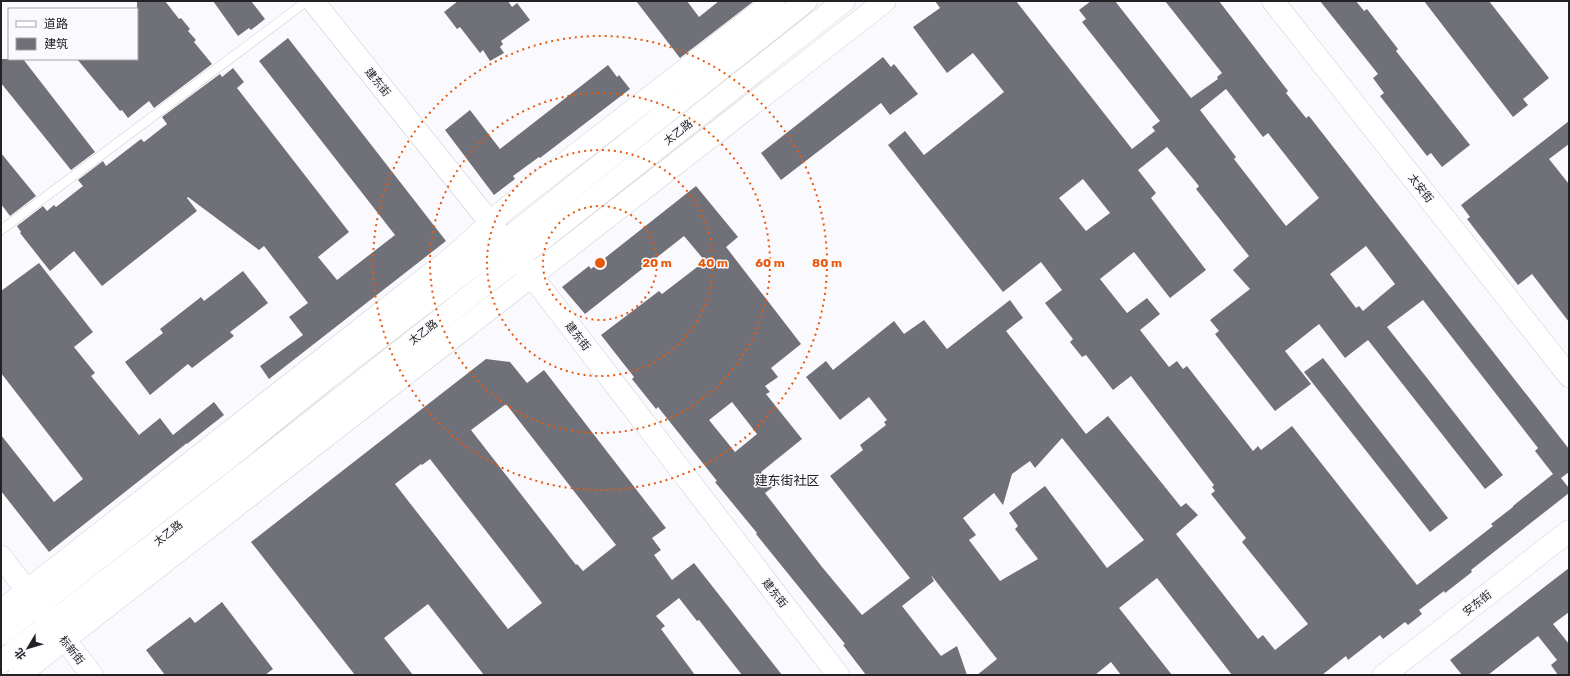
<svg xmlns="http://www.w3.org/2000/svg" width="1570" height="676" font-family="Rubik,'Noto Sans SC',sans-serif">
<style>
.building{fill:#707078;fill-rule:evenodd}
.lines{fill:none;stroke-linecap:round;stroke-linejoin:round}
.service-casing{stroke:#ceced7;stroke-width:10}
.tertiary-casing{stroke:#ceced7;stroke-width:23}
.secondary-casing{stroke:#ceced7;stroke-width:23}
.primary-casing{stroke:#ceced7;stroke-width:23}
.service{stroke:#fff;stroke-width:9}
.tertiary{stroke:#fff;stroke-width:22}
.secondary{stroke:#fff;stroke-width:22}
.primary{stroke:#fff;stroke-width:22}
.ring{fill:none;stroke:#e8590c;stroke-width:2;stroke-dasharray:2 4}
.labels{text-anchor:middle;stroke-width:3;stroke-linejoin:round;paint-order:stroke}
.street-label{font-size:11px;fill:#222225;stroke:#fafafe}
.quarter-label{font-size:13px;fill:#222225;stroke:#fafafe}
.centre{fill:#e8590c;stroke:#fafafe;stroke-width:2}
.ring-label{font-size:12px;text-anchor:middle;font-weight:bold;fill:#e8590c;stroke:#fafafe;stroke-width:3;stroke-linejoin:round;paint-order:stroke}
</style>
<rect width="100%" height="100%" fill="#fafafe"/>
<g class="building">
<path d="M137,1H165L179,19L181,18L190,29L188,31L196,40L194,42L212,64L154,108L149,101L128,118L122,110L120,111L77,59H137Z"/>
<path d="M213,1H251L265,19L251,30L249,28L238,36Z"/>
<path d="M458,1H508L512,7L517,3L530,20L501,41L503,44L500,47L504,53L490,61L483,50L480,53L460,27L457,29L444,12Z"/>
<path d="M636,1H687L699,17L719,1H754L680,58Z"/>
<path d="M935,1H1016L1132,149L1155,131L1152,127L1160,121L1082,22L1086,19L1079,10L1091,1H1115L1191,98L1218,79L1217,77L1222,73L1165,1H1219L1288,91L1286,93L1306,118L1309,116L1569,449V472L1561,478L1569,488V493L1471,570L1472,572L1445,593L1444,591L1419,610L1422,614L1408,625L1405,622L1383,639L1380,635L1348,660L1346,656L1322,675H1232L1157,578L1119,608L1172,675H1121L1111,662L1095,675H977L997,659L931,575L934,581L902,606L941,656L957,646L967,675H866L843,645L845,644L756,534L757,533L715,482L717,481L658,407L656,409L632,379L634,377L601,335L659,291L662,294L705,261L684,236L585,314L562,287L589,266L591,269L696,186L738,237L726,247L801,344L771,368L778,377L765,386L770,392L766,394L802,439L761,472L773,487L765,493L822,567L862,615L910,578L830,476L863,450L860,445L886,425L884,422L887,420L869,397L840,420L806,377L826,361L833,370L894,321L904,334L924,320L947,349L1010,300L1023,318L1006,331L1086,434L1108,416L1181,507L1186,503L1198,515L1176,534L1258,639L1263,635L1275,650L1308,624L1242,542L1246,538L1211,494L1215,491L1212,487L1214,485L1131,376L1113,390L1086,355L1082,357L1070,342L1073,339L1045,303L1062,290L1041,262L1003,292L888,145L905,131L924,155L1004,92L973,53L947,73L913,27L940,8ZM1226,89L1263,137L1268,133L1319,198L1286,226L1234,159L1236,157L1200,110ZM1167,147L1199,186L1196,189L1249,256L1233,270L1250,289L1210,320L1219,331L1215,334L1275,411L1311,384L1285,351L1319,324L1345,358L1368,340L1485,489L1503,475L1387,327L1423,300L1538,448L1535,451L1553,474L1513,506V507L1491,524L1493,526L1417,585L1292,426L1261,450L1258,446L1253,451L1187,366L1183,369L1177,361L1169,367L1140,330L1160,314L1147,298L1127,313L1100,279L1134,252L1170,298L1206,270L1151,198L1156,193L1138,170ZM1083,179L1110,213L1086,231L1059,198ZM1366,246L1395,284L1363,311L1359,306L1356,308L1330,274ZM732,402L757,434L735,452L709,420ZM1062,438L1144,540L1107,568L1045,486L1009,513L1018,526L1015,529L1038,559L1000,581L969,540L976,535L963,518L994,493L1003,505L1012,474L1030,461L1035,468Z"/>
<path d="M1320,1H1356L1364,11L1367,9L1398,49L1396,51L1470,145L1442,167L1431,153L1427,156L1380,96L1384,93L1373,78L1378,74Z"/>
<path d="M1424,1H1489L1549,78L1523,99L1528,105L1513,117Z"/>
<path d="M288,38L446,241L269,379L260,366L303,335L289,317L308,303L264,246L259,250L188,197L187,198L197,211L102,286L74,251L50,271L20,233L21,232L17,226L43,206L47,211L54,205L56,207L83,186L78,180L103,161L106,166L141,139L144,142L167,124L162,117L220,74L222,77L233,68L244,82L237,88L349,232L318,257L337,280L395,235L259,61Z"/>
<path d="M883,57L891,67L894,64L918,94L890,115L881,103L781,180L761,153Z"/>
<path d="M1,59H23L95,152L71,170L1,83Z"/>
<path d="M608,65L617,77L619,75L630,89L540,158L539,157L513,176L515,179L494,195L445,130L470,110L500,149Z"/>
<path d="M1569,121V144L1549,159L1569,184V322L1532,274L1518,285L1467,219L1470,217L1461,205Z"/>
<path d="M1,153L36,196L10,216L1,204Z"/>
<path d="M39,263L93,332L74,347L95,373L91,376L139,435L160,418L173,435L214,402L224,415L187,444V443L49,552L1,491V435L54,502L83,479L1,373V291Z"/>
<path d="M243,271L268,303L230,332L234,336L192,368L188,364L150,395L125,362L163,333L160,329L201,297L204,301Z"/>
<path d="M1323,358L1448,518L1430,532L1304,372Z"/>
<path d="M486,359L510,362L527,383L544,370L666,528L652,538L661,550L654,555L672,580L694,563L782,675H742L699,620L697,621L679,598L656,616L665,626L661,629L695,675H484L428,604L384,638L413,675H355L251,542ZM506,404L616,545L583,571L577,564L576,565L471,430ZM430,459L542,603L508,629L395,484L421,464L422,465Z"/>
<path d="M1569,568V612L1553,624L1569,644V675H1558L1551,665L1557,660L1538,636L1488,675H1462L1450,660Z"/>
<path d="M222,602L273,669L265,675H165L146,650L190,617L195,623Z"/>
</g>
<g class="lines">
<defs>
<path id="service" d="M1,230L307,1"/>
<g id="tertiary">
<path d="M313,1L505,241L838,675"/>
<path d="M1273,1L1569,376"/>
<path d="M1,557L92,675"/>
</g>
<g id="secondary">
<path d="M1,611L454,256L507,208L774,1"/>
<path d="M19,675L885,1"/>
<path d="M1384,675L1569,531"/>
</g>
<g id="primary">
<path d="M1,634L232,455L327,378L505,241L806,1"/>
<path d="M1,662L252,468L844,1"/>
</g>
</defs>
<use href="#service" class="service-casing"/>
<use href="#tertiary" class="tertiary-casing"/>
<use href="#secondary" class="secondary-casing"/>
<use href="#primary" class="primary-casing"/>
<use href="#service" class="service"/>
<use href="#tertiary" class="tertiary"/>
<use href="#secondary" class="secondary"/>
<use href="#primary" class="primary"/>
</g>
<g class="ring">
<circle cx="600" cy="263" r="57"/>
<circle cx="600" cy="263" r="113"/>
<circle cx="600" cy="263" r="170"/>
<circle cx="600" cy="263" r="227"/>
</g>
<g class="labels">
<g class="street-label">
<text transform="translate(378 82) rotate(51)" y="4">建东街</text>
<text transform="translate(678 132) rotate(-38)" y="4">太乙路</text>
<text transform="translate(1421 188) rotate(52)" y="4">太安街</text>
<text transform="translate(423 332) rotate(-38)" y="4">太乙路</text>
<text transform="translate(578 336) rotate(52)" y="4">建东街</text>
<text transform="translate(168 533) rotate(-38)" y="4">太乙路</text>
<text transform="translate(775 593) rotate(52)" y="4">建东街</text>
<text transform="translate(1477 603) rotate(-38)" y="4">安东街</text>
<text transform="translate(72 650) rotate(52)" y="4">标新街</text>
</g>
<g class="quarter-label">
<text x="787" y="485">建东街社区</text>
</g>
</g>
<circle cx="600" cy="263" r="6" class="centre"/>
<g class="ring-label">
<text x="657" y="267">20 m</text>
<text x="713" y="267">40 m</text>
<text x="770" y="267">60 m</text>
<text x="827" y="267">80 m</text>
</g>
<rect width="1570" height="676" fill="none" stroke="#222225" stroke-width="4"/>
<rect x="8" y="8" width="130" height="52" fill="#fafafe" stroke="#a4a4a7"/>
<rect x="16" y="21" width="20" height="6" fill="#ffffff" stroke="#a4a4a7"/>
<text x="44" y="28" font-size="12" fill="#222225">道路</text>
<rect x="16" y="38" width="20" height="12" fill="#707078" stroke="#a4a4a7"/>
<text x="44" y="48" font-size="12" fill="#222225">建筑</text>
<g transform="translate(28 648) rotate(232)" stroke="#fafafe" stroke-width="3" paint-order="stroke">
<path d="M0-3L7 15L0 10L-7 15Z" fill="#222225"/>
<text y="-6" font-size="11" font-weight="bold" text-anchor="middle" fill="#222225">北</text>
</g>
</svg>
